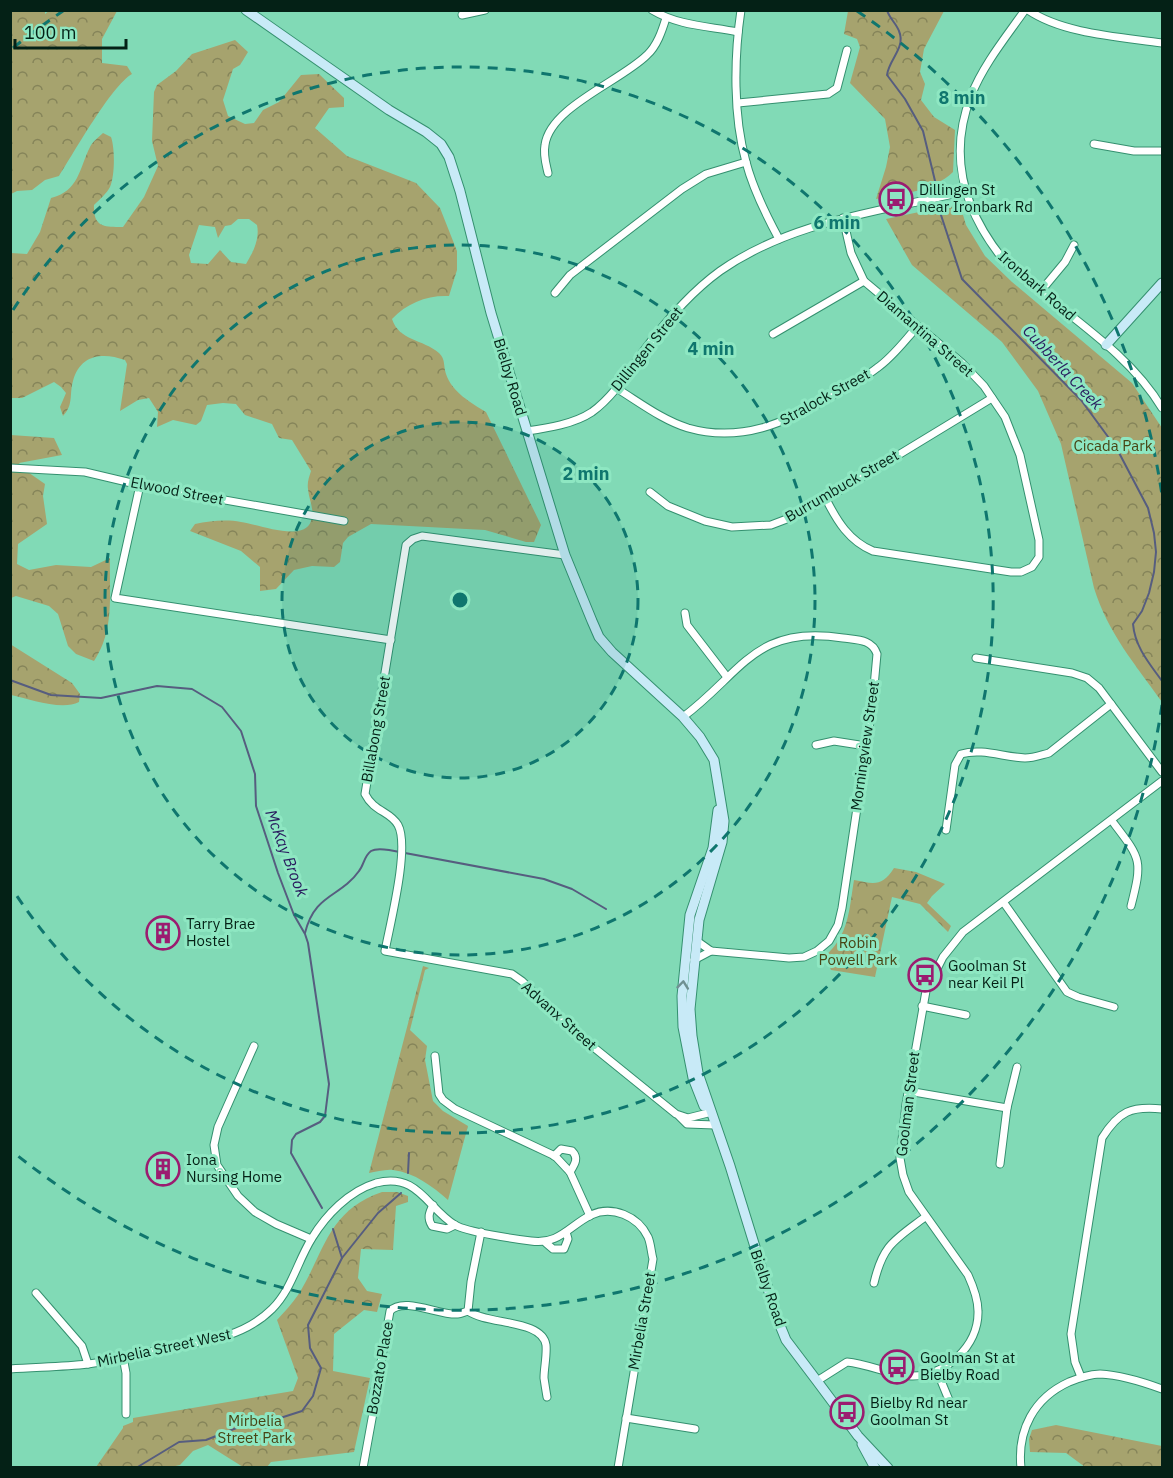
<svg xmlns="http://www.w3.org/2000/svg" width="1173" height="1478" font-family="'IBM Plex Sans',sans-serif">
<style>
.forest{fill:url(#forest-crowns);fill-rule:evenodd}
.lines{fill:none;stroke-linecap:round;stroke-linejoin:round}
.stream{stroke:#565d7f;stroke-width:2}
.street-casing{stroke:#34906f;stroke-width:9}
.secondary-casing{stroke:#34906f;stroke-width:11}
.street{stroke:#fff;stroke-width:7}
.secondary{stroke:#c8eaf7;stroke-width:9}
.oneway{stroke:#709092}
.ring{fill:none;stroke:#0f766e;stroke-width:3;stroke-dasharray:10 8}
.labels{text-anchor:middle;stroke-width:6;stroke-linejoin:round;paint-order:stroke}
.poi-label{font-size:15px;fill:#042116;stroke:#8ee7c2;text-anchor:start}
.street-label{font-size:15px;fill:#042116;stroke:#8ee7c2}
.park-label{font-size:15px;fill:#484515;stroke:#8ee7c2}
.water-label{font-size:16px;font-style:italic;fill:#291c5e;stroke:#8ee7c2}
.centre{fill:#0f766e;stroke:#8ee7c2;stroke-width:3}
.ring-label{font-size:18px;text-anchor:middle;font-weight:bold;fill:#0f766e;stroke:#8ee7c2;stroke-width:6;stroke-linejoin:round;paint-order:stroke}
</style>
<defs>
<pattern id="forest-crowns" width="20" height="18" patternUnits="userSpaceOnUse" patternTransform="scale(1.5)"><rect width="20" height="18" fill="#a6a36e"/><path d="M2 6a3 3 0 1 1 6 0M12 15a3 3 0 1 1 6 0" fill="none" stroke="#858459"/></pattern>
</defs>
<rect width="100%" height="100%" fill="#81dab6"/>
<g class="forest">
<path d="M50,10L117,11L102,39V63L127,66L132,74C111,86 74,153 59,176L45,180L32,190L17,191L11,194V11H45V14Z"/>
<path d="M848,11H944L924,49L920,72L925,84L921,100L934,117L955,130L953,172C933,191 903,194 876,199L886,167L890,147L885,119L850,83L860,47L857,39L844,34Z"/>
<path d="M235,40L248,52L240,65L233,69L223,100L228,116L245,124L254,123L263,110L279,102L301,75L319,74L344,98V107L329,108L315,128L347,156L416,183L440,208L457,251V270L449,296C427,295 407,303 392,319C399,341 423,339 439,353C446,360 443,366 446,374C452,392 471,403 486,412L541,525L534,542H526L485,530L371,524L348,537L343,543L340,562L334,567L312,566L294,570L276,589L260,591V567L241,551L190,531L195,524C210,521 226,519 241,522C257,524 304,543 311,521C315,509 309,501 308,489C307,483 309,477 311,471L292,440L279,438L272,424L245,415L236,404L223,403L207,405L201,421L196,425L173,420L157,427L158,412L149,398L138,400L120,411L127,364L125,360C103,352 80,354 73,381C69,395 74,404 63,416L60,407L66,393L61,387L54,382L22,398H11V253L27,254L40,232L51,198C79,191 79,169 90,147C92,142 98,138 103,133L111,137C115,148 115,176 110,187C107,193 99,200 94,205C93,228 105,227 123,227L144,197L158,166L152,141L154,92L157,85L176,71L192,54ZM238,219H249L257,225C260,239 253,252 246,264L231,262L220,250L208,264L191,263L189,255L199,225L215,227L218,238L225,226L231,225Z"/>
<path d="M957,204L961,208L966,225L985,256L1012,282L1132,383L1162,428V702C1135,664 1108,633 1094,588L1061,444L1038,391L1002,342L912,265L886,219Z"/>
<path d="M11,435L54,438L62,455L19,463L22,468L45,484L43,496L47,524L18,544L17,564L29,570L56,565L91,567L110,558C109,594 115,630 94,661L76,654L68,646L58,614L49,606L16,596L11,598Z"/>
<path d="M10,644L72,683L80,694L79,702C62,711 29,699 11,695Z"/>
<path d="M894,868L916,872L945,884L932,896L927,903L951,926L948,932L920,904L892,897L875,977L831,970L825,956C849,935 849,910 854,880C874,884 882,887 894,868Z"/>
<path d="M423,966L429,968L425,970L410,1030L427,1046L425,1060L433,1101L443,1111L468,1126L448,1200C432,1186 415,1173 393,1170C386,1169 376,1172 369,1173Z"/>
<path d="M382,1192H397L408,1196V1202L396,1206L393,1250L361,1249L358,1278L367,1291L382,1294L377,1312L364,1310L334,1334L333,1371L370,1378L354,1452L271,1462L267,1467H243L208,1445L193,1451L180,1465L171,1467H96L123,1428V1426L133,1422V1418L293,1391L298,1378L277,1320C284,1312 292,1304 298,1295C325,1252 327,1211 382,1192Z"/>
<path d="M1056,1425L1162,1446V1467H1085L1066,1453L1030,1452L1029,1439L1032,1430Z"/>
</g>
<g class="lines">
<g class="stream">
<path d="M887,10C889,18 896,23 899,31C906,48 889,59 887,75L905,99L923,131L936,185"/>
<path d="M939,209L962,279L1081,400L1117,449L1148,508L1154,533L1156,552L1154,572L1149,593L1142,611L1133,624C1135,647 1149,663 1162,681"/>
<path d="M10,680L51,695L101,698L157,686L192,689L222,707L241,731L255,774L256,806L278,873L294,915L305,934L308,943L329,1084L325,1116L320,1122L296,1134L292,1140L291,1153L322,1208"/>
<path d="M305,933C315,893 340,898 359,871C364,865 364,856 371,851C376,848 383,849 389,850L544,879L572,889L606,909"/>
<path d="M408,1173L409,1153"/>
<path d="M333,1229L342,1258"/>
<path d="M136,1468L179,1442L206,1440L239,1427L274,1420L302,1411L313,1396L321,1368L310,1348L308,1325L342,1258L378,1213L401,1193"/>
</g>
<defs>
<g id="street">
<path d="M652,10C679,26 708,26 738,32"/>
<path d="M741,10C734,57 733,116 746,162C753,189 766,215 779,239"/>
<path d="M1025,10C1006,37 983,65 971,96C948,155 964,210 1002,258C1053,308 1125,346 1162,408"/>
<path d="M1028,10C1063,34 1121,37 1162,43"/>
<path d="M462,15L485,10"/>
<path d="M738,103L828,94L837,88L847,50"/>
<path d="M1094,144L1134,151H1162"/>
<path d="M548,173C546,164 543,155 545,145C550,107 621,81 647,55C657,46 662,31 666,18"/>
<path d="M1040,292L1065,262L1074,245"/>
<path d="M555,293L570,275L682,189L706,174L746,162"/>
<path d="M773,334L864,281"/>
<path d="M616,388C639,402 662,420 688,428C741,443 785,423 830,397C846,388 863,379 877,368C893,357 905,340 918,326"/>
<path d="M527,431C548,428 574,424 592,412C614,396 629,371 645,349C666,321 691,292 720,271C793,220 881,212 965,191"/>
<path d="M11,468L85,472L140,485L344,521"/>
<path d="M140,485L115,598L391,640"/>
<path d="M650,492L668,506L705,521L732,527L771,525L792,517L826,499L992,398"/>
<path d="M826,499C837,521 849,541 873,551L1011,572H1021L1032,567L1039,557V540L1020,455L1005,417L984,386L962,363L864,281L851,253L843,218"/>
<path d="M565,555L422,536L413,539L406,545L365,794C374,812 390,811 398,825C410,847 390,924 385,951L512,974L522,981L571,1029L676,1114L688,1118L708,1113"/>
<path d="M685,613L687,625L727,677"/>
<path d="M976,658L1072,673L1087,678L1099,688L1162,772"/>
<path d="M683,717C742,673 755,624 843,638C857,640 872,639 877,654L872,708L842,908L838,925L829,941L817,951L804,957L789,958L711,951L697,941"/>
<path d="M816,745L834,741L866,746"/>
<path d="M1112,821C1141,859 1143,859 1131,906"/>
<path d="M946,830L955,765L961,754C982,748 1003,757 1025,758C1033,758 1041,755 1049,753L1111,704"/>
<path d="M1004,903L1067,992L1078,997L1114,1007"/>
<path d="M694,960L711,951"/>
<path d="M922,1006L966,1015"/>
<path d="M254,1046L218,1127L214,1145L217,1165L238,1196L255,1212L276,1224L311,1239"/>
<path d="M435,1056L439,1094L443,1100L455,1109L555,1156L570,1172L590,1216"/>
<path d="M908,1091L1007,1108"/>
<path d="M679,1116L687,1124L715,1125"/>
<path d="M554,1156L561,1149L572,1151C579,1158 575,1164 570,1172"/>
<path d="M1000,1164L1007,1108L1017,1067"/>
<path d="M433,1205C429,1213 427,1218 432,1226L447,1229L455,1225"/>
<path d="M546,1243L553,1249H564L568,1239L566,1232"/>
<path d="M874,1283C883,1244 895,1240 925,1217"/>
<path d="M36,1293L82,1346L88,1364"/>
<path d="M468,1311L471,1282L481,1232"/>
<path d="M123,1357L126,1373V1414"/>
<path d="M10,1369C36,1367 62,1367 88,1364C113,1361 138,1354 163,1349C202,1342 243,1338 272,1309C292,1289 297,1262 312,1238C326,1215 349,1191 376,1183C418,1172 427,1208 455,1225C467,1232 515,1239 531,1241C559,1245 569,1226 591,1215C612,1205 638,1216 648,1237C651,1244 651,1252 653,1259L618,1468"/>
<path d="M937,1371L951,1405"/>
<path d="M1081,1377L1075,1362L1071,1334L1102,1138C1119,1111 1131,1106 1162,1109"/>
<path d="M817,1381L847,1362C869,1364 889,1375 911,1376C945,1377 979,1346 978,1311C978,1298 973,1286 968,1275L909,1192L903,1175L900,1158L906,1104L926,991L943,957L963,932L1162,781"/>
<path d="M626,1418L695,1429"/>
<path d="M363,1468L375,1402L374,1391L377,1385L390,1311C404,1296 440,1316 458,1314C461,1314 464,1312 468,1311C487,1325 542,1319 546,1345C547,1356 544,1368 544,1378C545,1385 546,1391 547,1397"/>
<path d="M1021,1468C1017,1430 1034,1398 1069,1382C1079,1378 1089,1374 1100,1374C1121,1375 1143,1382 1162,1389"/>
</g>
<g id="secondary">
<path d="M246,10L389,110L426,132L441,144L449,157L460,191L491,313L565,555L592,621L599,637L612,652L683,717L700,737L714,760L724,821L722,842L699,920L690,1009L692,1036L698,1073L730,1166L777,1318L786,1340L817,1381L858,1436L888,1468"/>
<path d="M1106,345L1162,283"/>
<path d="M704,1106L693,1078L683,1027L682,996L690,915L713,848L718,810"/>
<path d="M862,1444L875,1468"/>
</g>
</defs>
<use href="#street" class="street-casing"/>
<use href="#secondary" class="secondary-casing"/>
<use href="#street" class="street"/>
<use href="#secondary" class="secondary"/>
</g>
<defs><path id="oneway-chevron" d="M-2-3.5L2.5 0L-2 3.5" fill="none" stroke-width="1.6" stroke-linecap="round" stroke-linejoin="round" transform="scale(1.5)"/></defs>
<use class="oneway" href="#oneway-chevron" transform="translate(683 985) rotate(-84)"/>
<circle cx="460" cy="600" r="178" fill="#0f766e" fill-opacity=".12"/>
<g class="ring">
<circle cx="460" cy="600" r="178"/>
<circle cx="460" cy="600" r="355"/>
<path d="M13 310A533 533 0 1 1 13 890"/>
<path d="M1162 705A710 710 0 0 1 13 1152M13 48A710 710 0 0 1 63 11M857 11A710 710 0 0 1 1162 495"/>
</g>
<defs>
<symbol id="bus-ring" viewBox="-11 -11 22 22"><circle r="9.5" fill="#8ee7c2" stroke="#9b1c70" stroke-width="1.5"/><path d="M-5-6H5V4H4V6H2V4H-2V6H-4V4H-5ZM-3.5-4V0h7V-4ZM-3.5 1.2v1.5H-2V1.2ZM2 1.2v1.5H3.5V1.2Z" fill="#9b1c70"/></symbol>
<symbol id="building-ring" viewBox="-11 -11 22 22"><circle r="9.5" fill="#8ee7c2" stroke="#9b1c70" stroke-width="1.5"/><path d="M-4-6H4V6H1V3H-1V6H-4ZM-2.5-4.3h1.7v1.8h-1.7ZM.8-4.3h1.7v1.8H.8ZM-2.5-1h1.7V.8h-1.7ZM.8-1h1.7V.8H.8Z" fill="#9b1c70"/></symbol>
</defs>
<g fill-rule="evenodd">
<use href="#bus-ring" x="877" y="180" width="38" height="38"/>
<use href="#building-ring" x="144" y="914" width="38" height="38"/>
<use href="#bus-ring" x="906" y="956" width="38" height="38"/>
<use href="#building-ring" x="144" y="1150" width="38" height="38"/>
<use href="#bus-ring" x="878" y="1348" width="38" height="38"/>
<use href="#bus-ring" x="828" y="1393" width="38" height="38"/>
</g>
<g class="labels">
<g class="poi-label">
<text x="919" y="195">Dillingen St<tspan x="919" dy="17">near Ironbark Rd</tspan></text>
<text x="186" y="929">Tarry Brae<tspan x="186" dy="17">Hostel</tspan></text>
<text x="948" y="971">Goolman St<tspan x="948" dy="17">near Keil Pl</tspan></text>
<text x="186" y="1165">Iona<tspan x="186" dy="17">Nursing Home</tspan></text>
<text x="920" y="1363">Goolman St at<tspan x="920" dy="17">Bielby Road</tspan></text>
<text x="870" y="1408">Bielby Rd near<tspan x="870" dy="17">Goolman St</tspan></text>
</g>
<g class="street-label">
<text transform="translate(1037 286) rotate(41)" y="5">Ironbark Road</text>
<text transform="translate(925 334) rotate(41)" y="5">Diamantina Street</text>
<text transform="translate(647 349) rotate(-51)" y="5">Dillingen Street</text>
<text transform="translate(510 377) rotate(73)" y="5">Bielby Road</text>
<text transform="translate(825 397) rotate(-29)" y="5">Stralock Street</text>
<text transform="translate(842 486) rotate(-30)" y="5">Burrumbuck Street</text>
<text transform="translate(177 491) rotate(11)" y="5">Elwood Street</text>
<text transform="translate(376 729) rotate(-80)" y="5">Billabong Street</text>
<text transform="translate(865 746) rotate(-82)" y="5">Morningview Street</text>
<text transform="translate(559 1016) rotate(42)" y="5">Advanx Street</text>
<text transform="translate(908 1104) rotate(-83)" y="5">Goolman Street</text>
<text transform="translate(768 1288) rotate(71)" y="5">Bielby Road</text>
<text transform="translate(642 1321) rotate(-80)" y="5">Mirbelia Street</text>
<text transform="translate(164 1348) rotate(-12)" y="5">Mirbelia Street West</text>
<text transform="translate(380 1368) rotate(-80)" y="5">Bozzato Place</text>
</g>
<g class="park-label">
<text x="1113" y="451">Cicada Park</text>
<text x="858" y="948">Robin<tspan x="858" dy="17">Powell Park</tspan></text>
<text x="255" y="1426">Mirbelia<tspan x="255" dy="17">Street Park</tspan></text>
</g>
<g class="water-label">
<text transform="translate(1063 367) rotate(47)" y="6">Cubberla Creek</text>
<text transform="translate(287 853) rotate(69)" y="6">McKay Brook</text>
</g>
</g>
<circle cx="460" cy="600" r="9" class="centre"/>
<g class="ring-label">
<text x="962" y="104">8 min</text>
<text x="837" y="229">6 min</text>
<text x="711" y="355">4 min</text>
<text x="586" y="480">2 min</text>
</g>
<rect width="1173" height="1478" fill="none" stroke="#042116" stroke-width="24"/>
<path d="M15 39v9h111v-9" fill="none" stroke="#042116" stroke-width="3"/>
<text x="24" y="39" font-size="18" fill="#042116" stroke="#8ee7c2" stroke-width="4.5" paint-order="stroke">100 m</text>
</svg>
